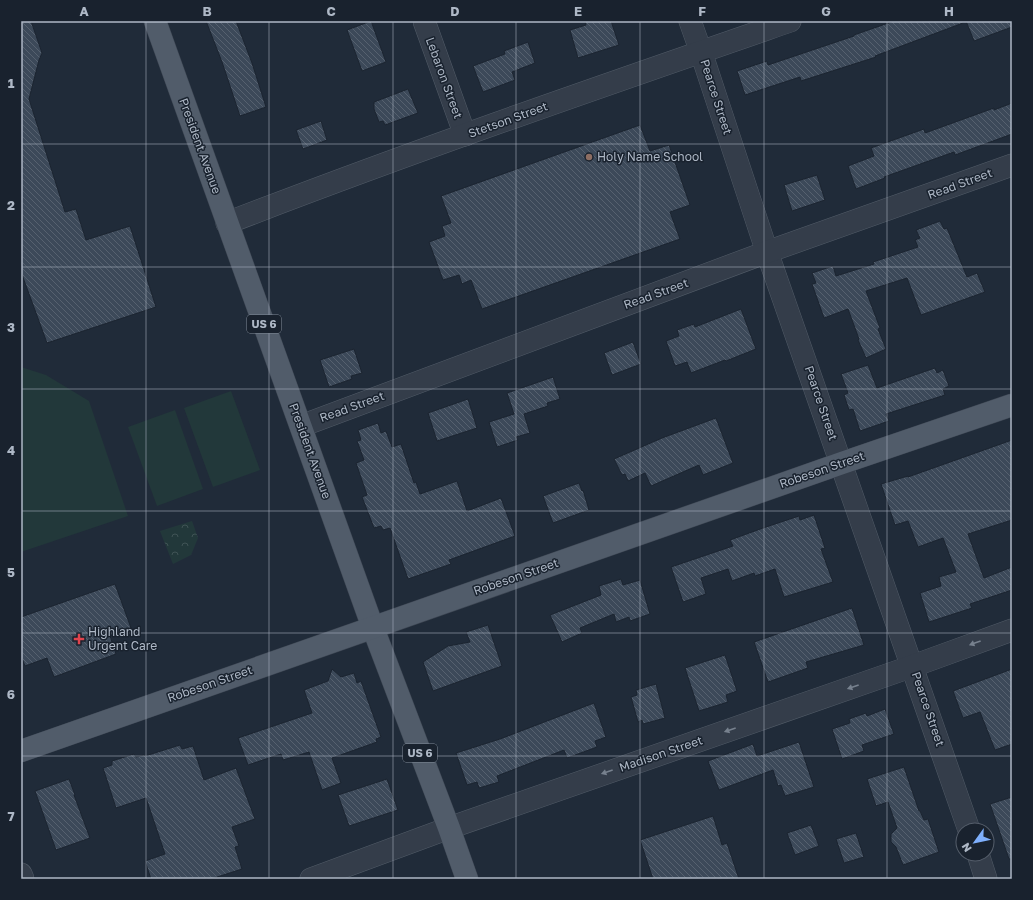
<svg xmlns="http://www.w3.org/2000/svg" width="1033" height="900" font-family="'Golos Text',sans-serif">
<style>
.park{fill:url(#park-crowns)}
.pitch{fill:#22383a}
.building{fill:url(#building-back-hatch);stroke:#1b2430}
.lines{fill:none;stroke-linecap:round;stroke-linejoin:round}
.minor-casing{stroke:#515b67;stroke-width:23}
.major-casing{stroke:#3d4653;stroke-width:23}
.minor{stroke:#343d4a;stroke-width:22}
.major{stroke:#515c6a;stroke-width:22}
.oneway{fill:#77818e}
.grid{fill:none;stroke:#aeb8c6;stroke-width:1;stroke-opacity:0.55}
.education-dot{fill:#8d6e63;stroke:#19222e;stroke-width:1.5}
.health-dot{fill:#e0444e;stroke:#19222e;stroke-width:1.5}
.labels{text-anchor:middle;stroke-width:3;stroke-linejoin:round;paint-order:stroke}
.shield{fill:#19222e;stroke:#818b98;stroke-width:1}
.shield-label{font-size:11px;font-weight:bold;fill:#aeb8c6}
.street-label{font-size:12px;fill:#aeb8c6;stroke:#19222e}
.poi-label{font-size:12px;fill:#aeb8c6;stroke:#19222e;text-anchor:start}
.neatline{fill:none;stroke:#aeb8c6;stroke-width:1.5}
.grid-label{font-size:13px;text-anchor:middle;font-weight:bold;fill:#aeb8c6}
</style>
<defs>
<pattern id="park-crowns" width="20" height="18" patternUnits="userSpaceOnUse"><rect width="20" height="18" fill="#22383a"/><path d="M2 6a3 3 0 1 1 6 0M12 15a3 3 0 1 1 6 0" fill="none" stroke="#405355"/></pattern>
<pattern id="building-back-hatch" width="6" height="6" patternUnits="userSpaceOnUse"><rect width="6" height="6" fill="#3c4959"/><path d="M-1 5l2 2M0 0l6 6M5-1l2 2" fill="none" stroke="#56616f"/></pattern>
</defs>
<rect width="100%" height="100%" fill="#202b39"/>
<path class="park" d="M192,521L198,538L191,555L173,564L160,531Z"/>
<g class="pitch">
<path d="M21,367L46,375L89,401L128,516L21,552Z"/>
<path d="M231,391L260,470L213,487L184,408Z"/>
<path d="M175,410L203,489L157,506L128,427Z"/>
</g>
<g class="building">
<path d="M21,21H31L42,53L39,60L29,99L65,212L76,209L86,240L130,226L156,307L47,343L21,272Z"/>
<path d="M206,21H236L252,63L266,107L240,116L222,62Z"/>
<path d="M371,21L386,62L362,71L347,30Z"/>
<path d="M585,21H611L619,45L578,58L570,30L586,25Z"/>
<path d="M894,21H963V23L875,56L876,57L801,81L800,77L745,95L737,71L767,61L768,65L854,36V35Z"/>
<path d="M966,21H1012V27L974,41Z"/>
<path d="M528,42L535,63L512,72L515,80L483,92L473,66L505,54L504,51Z"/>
<path d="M408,89L418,113L385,125L383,121L379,122L374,109V102Z"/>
<path d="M1012,103V134L955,155L954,152L884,177L885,178L856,189L848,166L874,156L871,148L924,129L925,133L994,108V110Z"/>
<path d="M321,121L327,140L303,149L296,130Z"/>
<path d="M640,125L650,151L669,145L690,205L670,212L680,239L482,309L471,280L462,284L459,275L443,280L429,242L445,236L442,226L451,223L441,196Z"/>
<path d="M817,175L825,200L792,211L784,185Z"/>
<path d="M940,221L944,229L947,228L967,277L977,273L985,292L921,315L907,278L866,291L880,328L878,329L886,349L866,358L858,340L859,339L848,309L824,318L812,284L816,283L812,273L833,266L836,276L874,264L873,262L918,247L915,240L920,238L916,230Z"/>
<path d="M741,309L756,349L726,361L725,360L691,373L687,362L675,366L666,341L679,336L677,330L694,324L695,327Z"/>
<path d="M633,342L641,364L612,375L604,353Z"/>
<path d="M354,349L362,373L351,376L352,379L329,387L320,360Z"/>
<path d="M868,365L877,388L935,368L937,373L943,370L949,386L943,389L945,395L886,414L889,421L860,431L853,409L849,410L844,395L848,393L841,374Z"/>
<path d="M553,377L560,399L547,403L548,406L524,414L530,433L516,437L518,440L497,447L489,422L514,414L507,393Z"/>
<path d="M468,399L477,428L437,441L428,413Z"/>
<path d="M716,418L733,463L703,475L699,465L651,486L645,473L628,481L625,474L622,475L614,459L662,438Z"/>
<path d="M378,423L381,433L386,431L392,447L401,444L414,483L416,482L420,494L457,481L467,511L501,498L515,536L449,560L451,564L408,579L390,528L383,530L381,526L374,528L362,497L367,495L356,463L364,460L357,441L361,440L358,430Z"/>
<path d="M1012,440V520L968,534L984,578L1012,567V590L970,604L972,608L929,622L920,593L941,586L939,577L956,572L943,538L918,547L908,521L895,525L881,484L908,476V477Z"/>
<path d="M579,483L582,491L583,490L589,510L553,523L543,496Z"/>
<path d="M814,515L825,548L821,549L833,582L784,597L775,569L755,576L754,573L732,581L728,569L701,578L706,594L683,602L671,567L733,546L730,540L763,528L799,516L800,520Z"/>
<path d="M621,579L623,585L640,580L650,614L630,621L629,617L616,622L614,614L580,628L582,633L562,642L550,615L601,595L599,586Z"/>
<path d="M115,584L131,628L110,636L116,654L54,677L47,658L25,666L21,656V617Z"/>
<path d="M852,608L864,645L806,662L808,668L768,682L754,642Z"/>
<path d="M488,625L502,666L433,691L423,662L448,646L470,642L466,632Z"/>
<path d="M725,655L737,691L726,695L728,702L699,711L685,668Z"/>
<path d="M332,669L341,677L354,673L357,683L361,681L381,737L376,739L377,742L332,758L341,783L322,790L309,752L283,760L281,754L248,765L238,738L312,713L304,690L328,681Z"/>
<path d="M1012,669V744L995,750L980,712L963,718L953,691Z"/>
<path d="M656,684L665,718L643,724L642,720L638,722L631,697L637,695L636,690Z"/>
<path d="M594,703L606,737L595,741L597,747L567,758L564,750L497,776L499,782L479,788L477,782L467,785L456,753L500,739Z"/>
<path d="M885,709L894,734L862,745L864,751L842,759L832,729L850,723L849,719L866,713L867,716Z"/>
<path d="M799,742L814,787L785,796L781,785L778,786L773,770L719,790L708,761L753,744L757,756Z"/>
<path d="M180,745L182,749L193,746L204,780L236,768L255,819L232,827L239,846L235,847L242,869L211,879H151L145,861L165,854L146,798L116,808L103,768L112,765V761L134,754L136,757L144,755L145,756Z"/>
<path d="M904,767L919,811H920L924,820L928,819L939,852L903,865L896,847L891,842V834L897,828L888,802L876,806L867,779Z"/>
<path d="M69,779L75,795H74L90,838L56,850L35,791Z"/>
<path d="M387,779L398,810L349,826L338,795Z"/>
<path d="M1012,797V859H1009L990,804Z"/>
<path d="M713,816L722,845L727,843L739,879H653L640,840Z"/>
<path d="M811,825L819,846L795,855L787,833Z"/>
<path d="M856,833L864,857L844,863L836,839Z"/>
</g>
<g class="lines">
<defs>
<g id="minor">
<path d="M424,21L465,135"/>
<path d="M690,21L701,52L767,252L969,830"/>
<path d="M227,223C413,151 602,86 790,21"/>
<path d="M301,426L767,252L1012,165"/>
<path d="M978,854L986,879"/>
<path d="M21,874L23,879"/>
<path d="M311,879L449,828L913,666L1012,630"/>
</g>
<g id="major">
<path d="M155,21L373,628L449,828L467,879"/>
<path d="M21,751L842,463L1012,405"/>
</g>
</defs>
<use href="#minor" class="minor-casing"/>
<use href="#major" class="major-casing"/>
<use href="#minor" class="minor"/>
<use href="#major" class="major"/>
</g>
<defs><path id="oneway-solid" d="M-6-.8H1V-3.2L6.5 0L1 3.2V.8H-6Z"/></defs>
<g class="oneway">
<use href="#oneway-solid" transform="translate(975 643) rotate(160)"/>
<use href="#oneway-solid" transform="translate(853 687) rotate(161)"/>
<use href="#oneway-solid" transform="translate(730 730) rotate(161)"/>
<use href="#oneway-solid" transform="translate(607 772) rotate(161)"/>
</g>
<path class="grid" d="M146,21V879M269,21V879M393,21V879M516,21V879M640,21V879M764,21V879M887,21V879M21,144H1012M21,267H1012M21,389H1012M21,511H1012M21,633H1012M21,756H1012"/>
<circle class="education-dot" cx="589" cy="157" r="4"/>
<path class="health-dot" d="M77 633h4v4h4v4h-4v4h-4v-4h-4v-4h4z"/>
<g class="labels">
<g class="shield">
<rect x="247" y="315" width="34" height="18" rx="3"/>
<rect x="403" y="744" width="34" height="18" rx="3"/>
</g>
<g class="shield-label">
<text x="264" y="328">US 6</text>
<text x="420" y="757">US 6</text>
</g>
<g class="street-label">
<text transform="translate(444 78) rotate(70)" y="4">Lebaron Street</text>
<text transform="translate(716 97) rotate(72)" y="4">Pearce Street</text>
<text transform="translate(508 120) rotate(-20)" y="4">Stetson Street</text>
<text transform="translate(200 146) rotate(70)" y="4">President Avenue</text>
<text transform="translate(960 184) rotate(-20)" y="4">Read Street</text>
<text transform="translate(656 294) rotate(-20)" y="4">Read Street</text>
<text transform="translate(821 403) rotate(71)" y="4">Pearce Street</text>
<text transform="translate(352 407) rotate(-20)" y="4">Read Street</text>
<text transform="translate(310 451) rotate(70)" y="4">President Avenue</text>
<text transform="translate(822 470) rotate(-19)" y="4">Robeson Street</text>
<text transform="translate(516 577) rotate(-19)" y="4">Robeson Street</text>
<text transform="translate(210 684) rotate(-19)" y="4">Robeson Street</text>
<text transform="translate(928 709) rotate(71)" y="4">Pearce Street</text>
<text transform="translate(661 754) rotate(-19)" y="4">Madison Street</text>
</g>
<g class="poi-label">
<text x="597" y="161">Holy Name School</text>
<text x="88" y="636">Highland<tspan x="88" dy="14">Urgent Care</tspan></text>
</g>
</g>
<rect width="1033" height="900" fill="none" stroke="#19222e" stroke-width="44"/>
<g transform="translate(975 842) rotate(237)"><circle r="19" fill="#19222e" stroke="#555e6b"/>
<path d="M0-3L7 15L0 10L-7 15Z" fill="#7eaffc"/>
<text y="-6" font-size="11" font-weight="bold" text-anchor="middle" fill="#aeb8c6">N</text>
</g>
<rect x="22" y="22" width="989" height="856" class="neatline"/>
<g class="grid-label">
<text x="84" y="16">A</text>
<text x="207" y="16">B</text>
<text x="331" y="16">C</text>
<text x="455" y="16">D</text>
<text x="578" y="16">E</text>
<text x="702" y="16">F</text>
<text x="826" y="16">G</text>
<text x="949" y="16">H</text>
<text x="11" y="88">1</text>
<text x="11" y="210">2</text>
<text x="11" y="332">3</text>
<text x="11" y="455">4</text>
<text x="11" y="577">5</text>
<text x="11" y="699">6</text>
<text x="11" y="821">7</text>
</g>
</svg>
